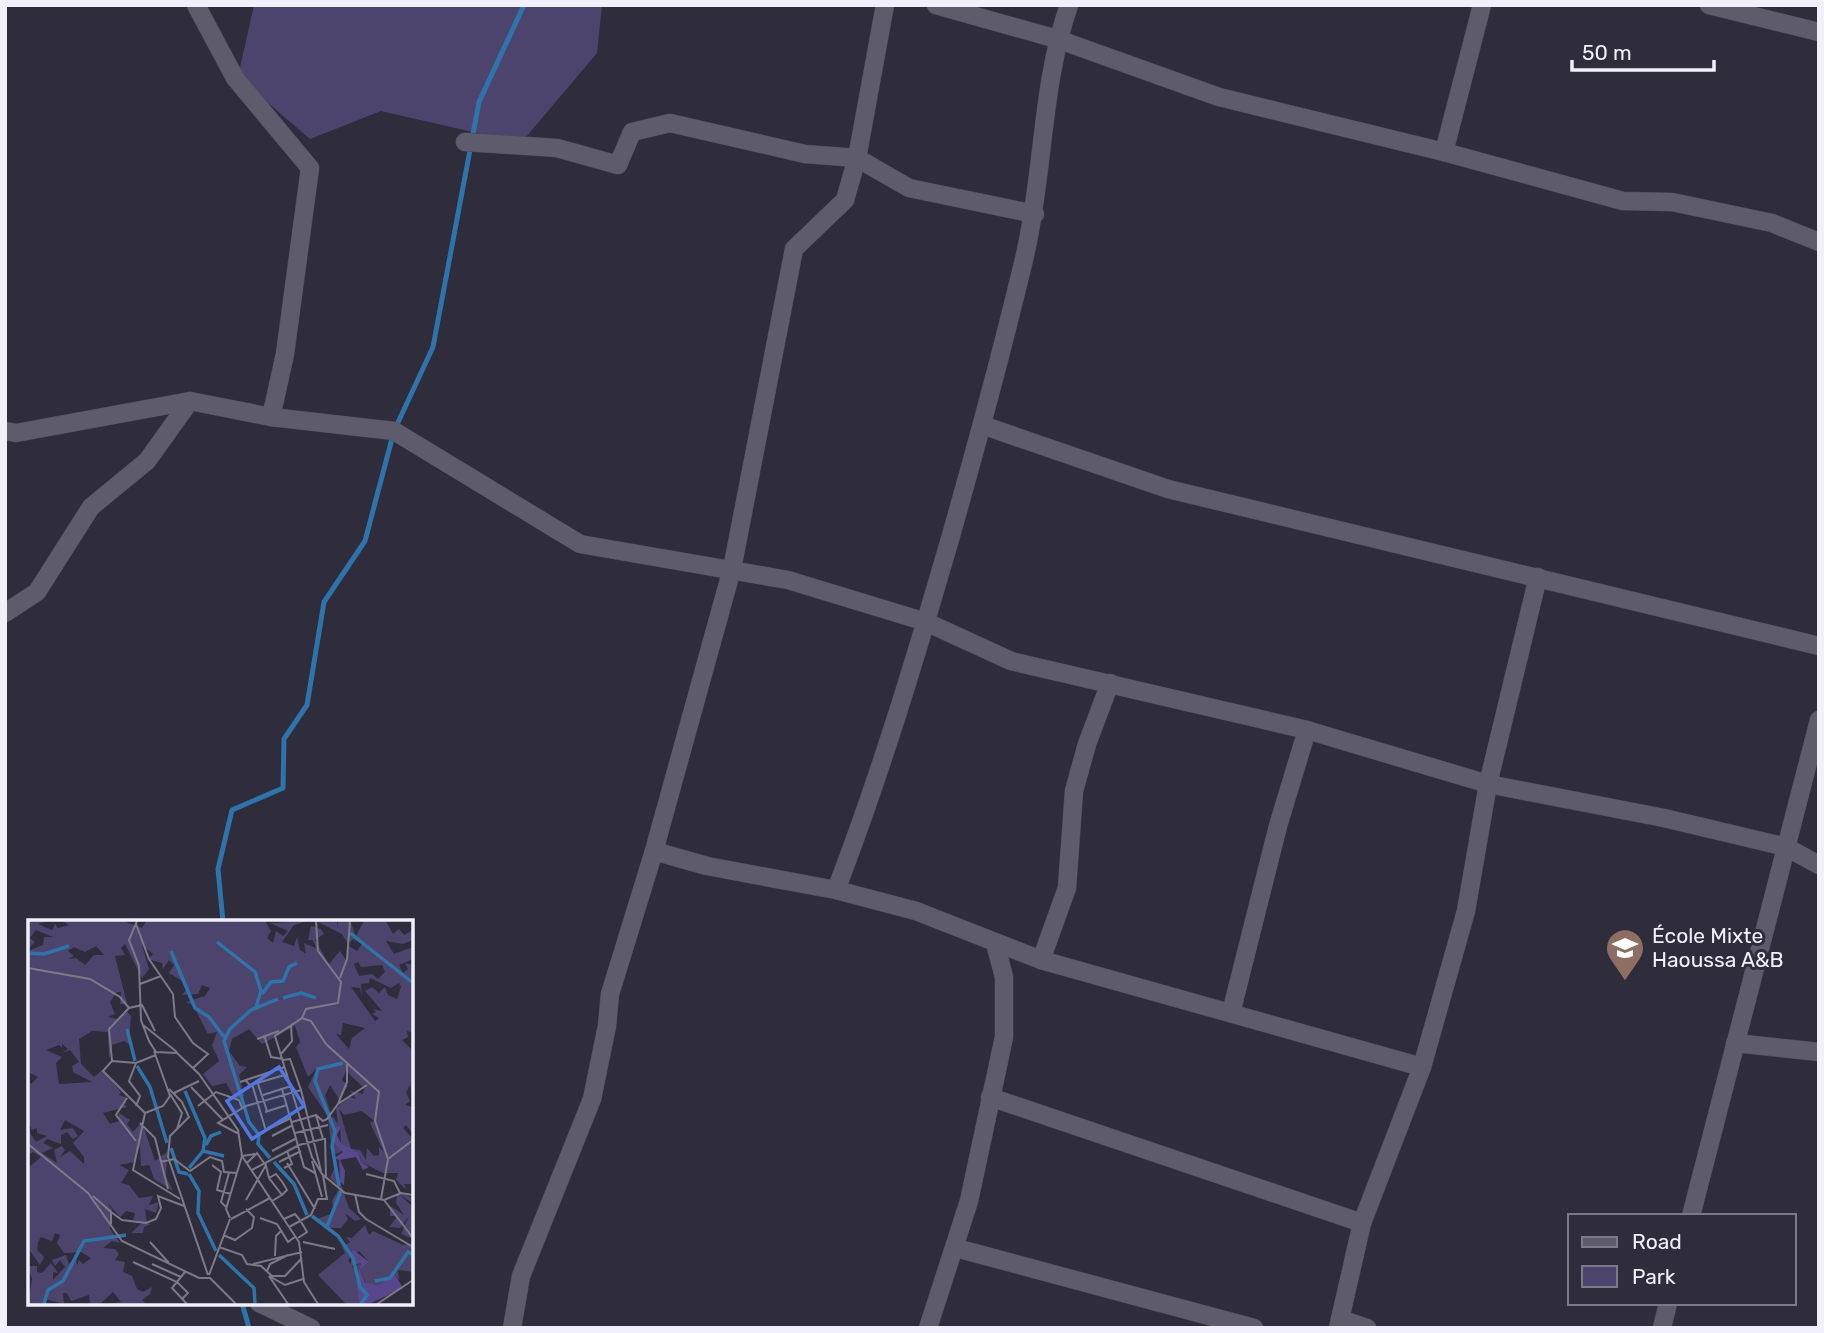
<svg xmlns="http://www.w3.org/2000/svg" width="1824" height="1333" font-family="Rubik,sans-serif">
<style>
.green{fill:#4d446e}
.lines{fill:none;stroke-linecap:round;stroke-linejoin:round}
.stream{stroke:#2e73a9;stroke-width:5}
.street-casing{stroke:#4c4a57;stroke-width:19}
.street{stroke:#5e5b6d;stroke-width:18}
.labels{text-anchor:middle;stroke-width:6;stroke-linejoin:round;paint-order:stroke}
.poi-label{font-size:21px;fill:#f2f0fb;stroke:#2f2c3c;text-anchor:start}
.inset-river{fill:none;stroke:#2e73a9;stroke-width:3.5}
.inset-road{fill:none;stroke:#7d7a88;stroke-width:2}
.view{fill:#5276e1;fill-opacity:0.15;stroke:#5276e1;stroke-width:3.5}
.inset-edge{fill:none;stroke:#f2f0fb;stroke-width:3.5}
</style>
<rect width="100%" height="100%" fill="#2f2c3c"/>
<path class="green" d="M254,5H602L597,53L521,143L381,111L310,139L238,77Z"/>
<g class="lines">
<g class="stream">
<path d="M223,922L218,869L232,810L283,788L284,739L307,705L324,602L365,541L394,431L433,347L479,102L524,5"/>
<path d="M242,1303L249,1328"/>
</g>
<defs>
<g id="street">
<path d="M196,5L235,78L310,168L285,354L271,417"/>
<path d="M936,5L1057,39L1219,97L1444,152L1623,201L1672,202L1772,223L1819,242"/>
<path d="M1709,5L1819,32"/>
<path d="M465,142L557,148L618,165L632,132L670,123L805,154L857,158L909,188L1035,214"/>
<path d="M1444,152L1482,5"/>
<path d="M982,425L1168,489L1819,646"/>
<path d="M5,431L16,433L190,401L271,417L394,431L580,544L788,580L926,622L1011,661L1307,730L1488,784L1664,818L1786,847L1819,865"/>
<path d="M5,613L37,592L91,507L147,461L190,401"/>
<path d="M654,851L707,866L836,890L916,911L1041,960L1422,1067"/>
<path d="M836,890C881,773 917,653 952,532C978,440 1003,348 1025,255C1044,173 1041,85 1069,5"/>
<path d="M1041,960L1067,888L1074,791L1087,744L1110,683"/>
<path d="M1231,1013L1278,826L1307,730"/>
<path d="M1735,1043L1819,1052"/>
<path d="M990,1097L1362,1223"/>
<path d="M1691,1216L1819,720"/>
<path d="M956,1248L1254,1328"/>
<path d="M259,1303L311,1328"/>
<path d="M1340,1319L1367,1328"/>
<path d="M512,1328L521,1276L592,1099L607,1026L610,994L654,851L732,569L794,249L845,200L857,158L885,5"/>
<path d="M928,1328L969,1201L1004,1037V977L995,943"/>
<path d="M1338,1328L1362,1223L1422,1067L1466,911L1488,784L1538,577"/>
<path d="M1662,1328L1668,1303"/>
</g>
</defs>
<use href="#street" class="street-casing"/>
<use href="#street" class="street"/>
</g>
<defs>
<symbol id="school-pin" viewBox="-11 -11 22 30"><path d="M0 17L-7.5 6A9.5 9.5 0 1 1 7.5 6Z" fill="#8d6e63" stroke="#2f2c3c"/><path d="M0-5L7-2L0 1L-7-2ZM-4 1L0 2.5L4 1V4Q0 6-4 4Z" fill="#fff"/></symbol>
</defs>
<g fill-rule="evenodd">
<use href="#school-pin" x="1603" y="926" width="44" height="60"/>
</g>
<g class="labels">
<g class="poi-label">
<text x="1652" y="943">École Mixte<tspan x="1652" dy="24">Haoussa A&amp;B</tspan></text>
</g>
</g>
<g transform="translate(28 920)">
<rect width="385" height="385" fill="#2f2c3c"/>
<path d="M1,1H22L10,4L24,10L27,4L30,8L41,5L34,1H95L114,8L118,1H237L243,11L239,18L245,23L248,11L255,16L260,11L242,3L280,1L266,5L254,22L266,26L269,17L272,30L278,34L276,23L288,28L285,20H280L283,6L293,9L296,14L287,20L301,44L312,31L318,40L321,26L329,31L334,24L325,19L320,24L314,14L288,1H309L310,9V1H322L328,16L336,1H358L365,14L371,9L376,15L385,10V20L375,24L358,21L366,34L385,27V39L371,45L375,53L380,49L377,43L385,45V113L379,111L380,117L374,120L383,129L385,118V177L382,165L378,172L382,181L377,185L384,187L385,182V214L378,205L375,208L385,219V264H376L379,270L368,260L370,253H355L333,242L332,235L313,223L312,205L305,218L315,231L307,234L313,265L321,288L333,299L327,301L317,293L320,299L313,308H296L289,299L306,293L304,281L312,267L302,258L306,249L300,199L305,197L310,204L308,188L322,177L328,179L322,171L335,174L336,168L318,151L314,160L320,166L311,179L302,165L297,176L303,193L299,195L280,167L289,148L280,157L268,127L272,122L267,106L234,124L221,109L204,119L201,131L212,146L219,147L211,155L216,176L207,179L198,163L184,166L175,154L191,141L184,125L189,112L180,114L165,85L158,82L177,76L182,68L174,65L170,74L154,75L158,70L156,62L141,53L146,45L141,40L135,49L134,43L120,39L125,34L114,25L121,49L114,58L97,24L93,28L97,35L87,36L99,84H92L93,72H89L82,82L87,94L80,97L89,99L99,92L103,96L101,124L96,121L84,125L81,139L80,112L64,111L51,119L53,144L66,157L74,150L93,172L91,175L100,178L95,183L99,187L75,193L82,204L91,201V193L102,200L99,204L105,212L114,202L127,241L139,232L138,257L145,271L126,259L121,245L113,246L112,226L106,242L91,245L101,250L93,263L101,265L111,278L125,276L121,285L131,282L128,293L117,289L119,303L123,304L116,307L115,313H103L114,303L105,300L107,293L98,291L92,297L79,282L84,290L82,309L92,323L84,321L75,328L87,329L91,334L87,340L97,342L95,352L104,356L109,369L115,372L124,367L122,374L114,380L118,384H79L93,382L85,372L72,384H62L61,375L43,381L39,373H35L36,384L17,379L16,384H0L4,359L0,346H9V352L14,353L23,343L30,353L25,352V360L37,347L32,340L27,346L24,340L38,335L41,344L48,337L49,346L51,340L55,344L63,338L53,332L36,333L29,323L32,315L27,313L24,321L13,317L10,322L9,330L16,337L12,345L0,328V248L13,237L5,232L0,235V210L8,222L19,216L9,213V208L4,210L0,202V160L3,164L10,157L0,152V31L15,25L16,17H25L8,10L2,18L7,22L1,28ZM68,26L76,35H66L57,45L48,38L40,39L46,36L40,31L46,27L57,32ZM330,42L333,47L354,45L357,52L350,59L344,54L331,56L326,44ZM342,58L363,68L371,63L373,67L369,79L360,75L357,67L351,73L344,67L337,71L354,91L345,89L348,92L344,94L351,98L347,101L323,67L332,68L334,77L333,64L341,63ZM315,103L337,108L324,118L321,129L308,114L313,115ZM34,124L40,129L34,133L42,130L51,142L44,146L45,152L64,162L31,164L28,143L34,137L18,130L31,125L34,128ZM311,189L316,195L334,191L346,201L342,203L356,232L351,227V235L346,236L339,228L338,240L332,230L323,229ZM37,200L56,211L45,223L56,237V244L42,231L32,237L37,230L34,226L26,230L29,243L14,233L25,228L15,223L19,219L33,224V215L39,212L45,219L50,216L45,208L32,210ZM373,274L379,275L385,279V283L372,275L385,287V319L373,314L381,296L372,308L361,307L370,296H362V286L376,295L368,283L369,275ZM337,305L341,315L345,311L375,325L385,323V352L370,350L371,360L366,353L351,365L338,364L332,350L341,342L331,331L320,340L325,348L333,343L328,362L331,384H318L290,355L317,333L314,327L322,322L318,317L324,318Z" fill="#4d446e" fill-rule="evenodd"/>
<path d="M314,205L309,215L313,223L331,233L333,242L341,247L335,250L328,237L312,240L317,251L316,265L312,262L311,240L306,238L315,232L306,222L305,209ZM324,329L341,342L332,350L337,363L351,365L366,353L375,368L343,383L331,384L328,362L333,343L323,346Z" fill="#59478c"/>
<path class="inset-river" d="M322,13L385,63M189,22L227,52L233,71L228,87M143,31L167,88L181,97L196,117M0,33L16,34L41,26M234,74L243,62L255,61L261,47L269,43M255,78L273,73L288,78M99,109L107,141M109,146L122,167L139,223M157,171L177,218L175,231L161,248M178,225L183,216L193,212M143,228L151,252L160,254M175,231L196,236M242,238L230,224L231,215L221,202L196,121L202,109L223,90L250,79M246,242L266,264L279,295M161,254L171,271L170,293L188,331M311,266L304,226L307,211L287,161L290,149L315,143M284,296L310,316L325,338L332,367L339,375L333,384M298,309L313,271M191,335L226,368L227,384M347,361L362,358L380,332L385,335M16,384L20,370L35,361L56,321L98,315"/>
<path class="inset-road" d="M109,1L101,20L111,46L113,100L121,121L128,132L149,133L171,154L210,210L214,236L198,289L202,298M288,1L290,31L313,62L310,83L278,89L274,98L247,116L284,237L294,254L317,273L356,280L373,273L385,275M108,4L121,39L145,74L147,97L165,123L180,134L165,148M0,48L62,59L92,77L101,88M312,58L319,39L322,1M112,64L133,56M274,98L283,101L298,124L351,172L347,201L360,239L353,279M115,105L149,132M236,115L243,137L255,139M229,119L251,111M126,131L142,176L135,186L117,193L75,151L84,141L81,109L101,88L114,85L127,111M253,134L264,121L263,106M255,140L262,139L273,170M84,141L108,143L128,135M108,143L101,161L112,176L108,186M217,160L222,165L260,154M229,161L239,191M212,162L257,147M224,164L238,211M163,167L195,200M141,169L154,182L161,197L142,216L140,237L180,355M254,169L276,247L287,253M146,173L171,161M142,174L154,193L149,209M235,175L263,166M99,178L88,195L108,221M310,184L319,162V144M170,186L188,172L211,180L214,188M237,192L259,185M117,193L105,250L152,279M288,195L295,201L299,199L310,184L339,165M112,203L127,218L140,269M267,213L300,205M211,214L190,203L218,186L273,170L293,251M230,214L263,198M244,216L265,205M297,218L298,257M0,224L60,273L94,321L171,358H183M244,231L269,218M227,234L214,236L271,322L276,362L290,384M360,239L385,220M284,241L294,277M132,242L146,239L162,251L182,237L194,241L196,252L209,253M237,242L241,258L254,275L244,281M251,242L273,231M219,243L229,233L236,243M259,243L287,289M184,245L193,252L189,270L203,274M256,248L264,244L259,231M224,250L271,225L295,219L288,195L264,202M338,254L366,261L372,273M241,258L248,254L255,263L259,270L254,275M327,274L331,292L338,299L385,327M65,276L83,292V304M218,280L238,245M356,280L385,318M199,288L193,282L201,253M83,292L94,300L118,303L128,299L133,288L130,276L156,286M232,298L249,304L260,322L268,316M203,299L242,278M256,299L267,294L272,300L279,312L270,318M261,307L283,295L290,279H299L295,255M195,315L207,320L224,308L226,297L218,289M122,322L141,343M275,322L307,329M191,327L214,335L219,344L233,346L244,356H257L274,338M247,336L248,316L254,310M105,342L149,362L160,373L154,379M124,344L153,357M225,344L274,332M239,351L242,344L260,335M157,352L144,368L159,384M181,355L202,299M182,358L208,384M260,384L241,356L257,365L275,359M349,384L385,360"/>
<path class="view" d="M251,147L276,186L224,219L199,181Z"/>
<rect width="385" height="385" class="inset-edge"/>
</g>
<rect width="1824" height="1333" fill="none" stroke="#f2f0fb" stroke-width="14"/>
<rect x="1568" y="1214" width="228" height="91" fill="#2f2c3c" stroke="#7d7a88" stroke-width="2"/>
<rect x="1582" y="1237" width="35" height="10" fill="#5e5b6d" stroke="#7d7a88" stroke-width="2"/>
<text x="1632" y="1249" font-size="21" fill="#f2f0fb">Road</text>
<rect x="1582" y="1266" width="35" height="21" fill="#4d446e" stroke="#7d7a88" stroke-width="2"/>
<text x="1632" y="1284" font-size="21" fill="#f2f0fb">Park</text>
<path d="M1572 60v10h142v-10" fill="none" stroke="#f2f0fb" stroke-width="3.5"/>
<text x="1582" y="60" font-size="21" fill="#f2f0fb" stroke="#2f2c3c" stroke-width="5" paint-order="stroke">50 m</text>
</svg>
